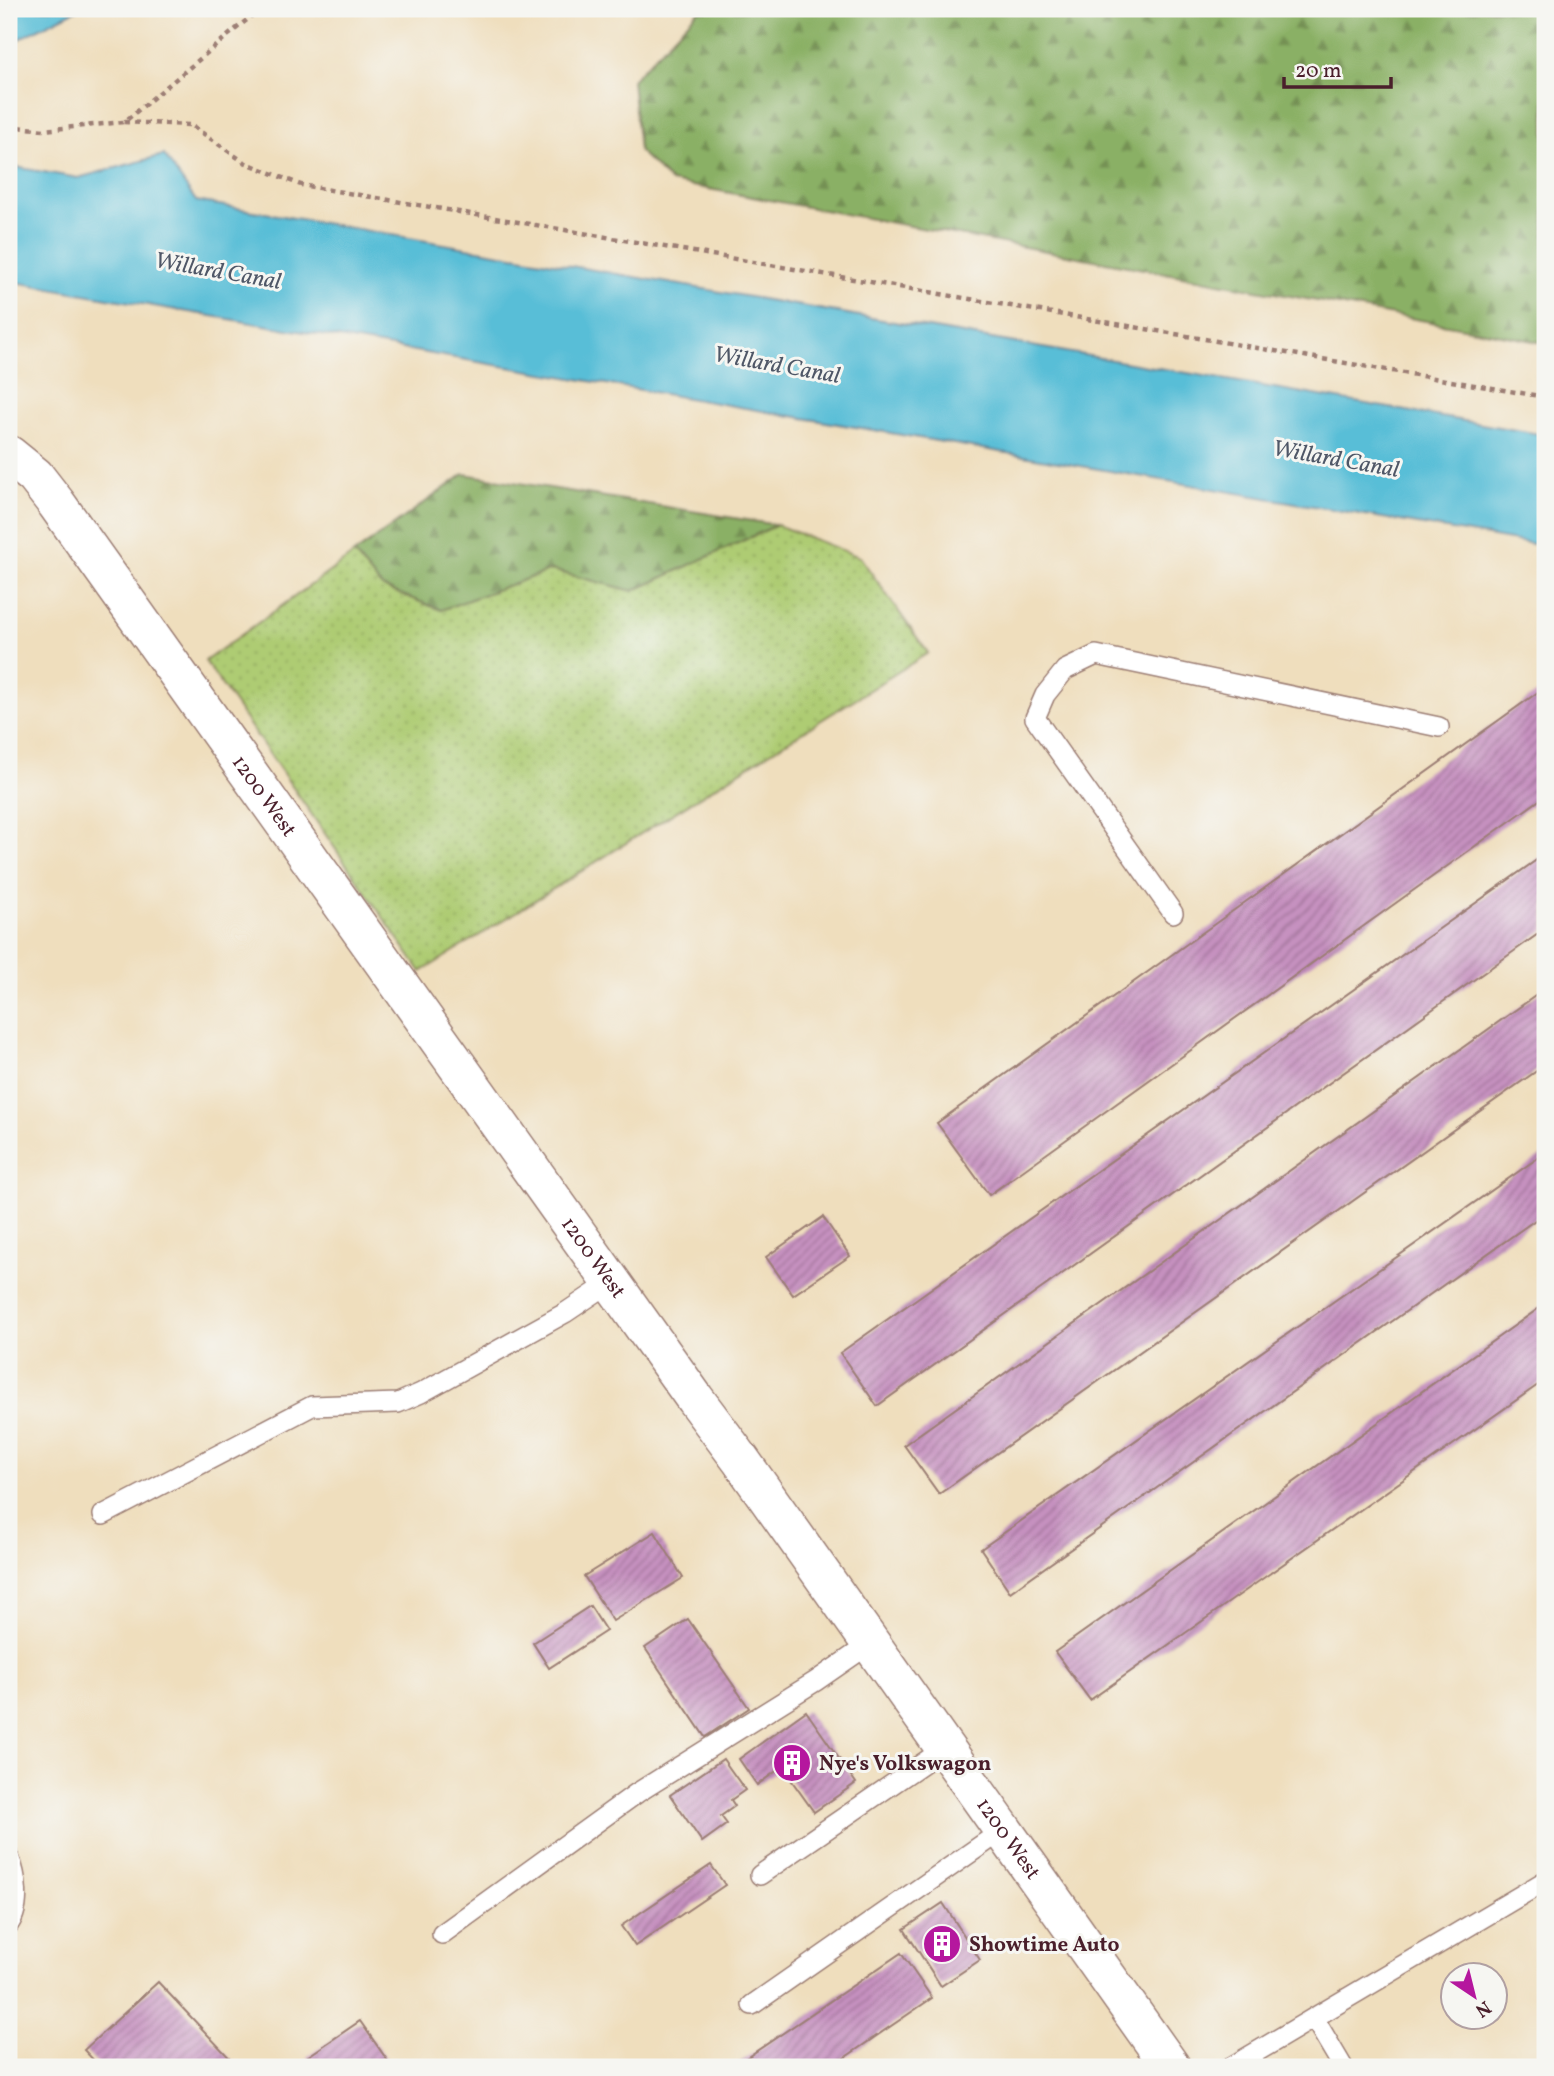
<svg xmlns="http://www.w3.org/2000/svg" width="1554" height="2076" font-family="Vollkorn,serif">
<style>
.grass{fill:url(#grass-dots);stroke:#7c764f;stroke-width:2}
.forest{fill:url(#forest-firs);stroke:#6a6848;stroke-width:2}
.water{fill:#59bed7;stroke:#526e81;stroke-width:2}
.building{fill:url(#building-hatch)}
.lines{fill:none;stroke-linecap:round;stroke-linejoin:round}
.service-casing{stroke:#9c7e74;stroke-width:22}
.tertiary-casing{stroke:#9c7e74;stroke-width:41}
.path{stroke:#9c7e74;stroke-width:4.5;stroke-dasharray:5 5;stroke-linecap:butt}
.service{stroke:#fff;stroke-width:19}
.tertiary{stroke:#fff;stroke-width:38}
.labels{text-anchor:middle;stroke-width:6;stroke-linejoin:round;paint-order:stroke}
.street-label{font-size:21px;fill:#4a1f2b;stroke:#f6f6f2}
.poi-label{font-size:21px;font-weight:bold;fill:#4a1f2b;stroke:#f6f6f2;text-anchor:start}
.water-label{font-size:23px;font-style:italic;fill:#4f5767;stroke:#f6f6f2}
</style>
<defs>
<pattern id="grass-dots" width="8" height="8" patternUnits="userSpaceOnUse" patternTransform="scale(1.75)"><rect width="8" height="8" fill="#aecc73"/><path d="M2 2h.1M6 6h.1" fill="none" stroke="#97af64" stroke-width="1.8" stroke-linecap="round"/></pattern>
<pattern id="forest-firs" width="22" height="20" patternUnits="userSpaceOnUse" patternTransform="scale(1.75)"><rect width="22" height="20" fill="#8ab065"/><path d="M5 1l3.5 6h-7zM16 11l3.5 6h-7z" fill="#738f53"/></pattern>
<pattern id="building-hatch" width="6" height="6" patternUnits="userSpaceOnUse" patternTransform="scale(1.75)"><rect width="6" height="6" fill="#c691c0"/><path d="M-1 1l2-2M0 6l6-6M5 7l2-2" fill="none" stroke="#a3769c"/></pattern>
</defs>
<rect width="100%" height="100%" fill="#f6f6f2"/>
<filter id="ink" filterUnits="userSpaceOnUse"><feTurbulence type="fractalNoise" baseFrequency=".0143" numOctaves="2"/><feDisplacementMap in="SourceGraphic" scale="14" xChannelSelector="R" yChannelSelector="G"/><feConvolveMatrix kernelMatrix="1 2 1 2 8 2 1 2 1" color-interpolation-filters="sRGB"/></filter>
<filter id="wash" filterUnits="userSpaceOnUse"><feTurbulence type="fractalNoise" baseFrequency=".00686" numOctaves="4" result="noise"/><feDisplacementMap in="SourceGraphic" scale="28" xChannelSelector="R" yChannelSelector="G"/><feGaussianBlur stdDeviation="1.57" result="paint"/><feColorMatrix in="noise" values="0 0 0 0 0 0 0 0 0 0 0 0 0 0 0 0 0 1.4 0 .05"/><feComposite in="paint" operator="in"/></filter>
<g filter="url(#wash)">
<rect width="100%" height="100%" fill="#efdebd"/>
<path class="grass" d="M777,525L860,557L928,653L421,972L205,661L354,554L382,587L441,610L551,570L633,591Z"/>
<g class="forest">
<path d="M700,9H1545V343L671,182L639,151L632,80Z"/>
<path d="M464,474L777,525L633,591L551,570L441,610L382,587L354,554Z"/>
</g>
<g class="water">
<path d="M9,9H78L9,44Z"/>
<path d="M164,155L196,201L1545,435V546L9,281V166L78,178Z"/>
</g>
<g id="blocks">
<g class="building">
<path d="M1541,690L1545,696V796L989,1195L937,1123Z"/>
<path d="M1545,854V929L877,1406L840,1353Z"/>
<path d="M1545,989V1065L939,1494L904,1445Z"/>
<path d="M1545,1153V1213L1010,1592L981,1549Z"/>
<path d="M823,1217L850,1256L793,1295L766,1257Z"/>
<path d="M1545,1304V1380L1090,1700L1055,1652Z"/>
<path d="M655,1532L683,1578L613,1621L584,1576Z"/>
<path d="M590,1606L606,1631L549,1668L533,1643Z"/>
<path d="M688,1619L749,1708L705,1737L645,1648Z"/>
<path d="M806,1711L856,1783L814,1812L782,1767L757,1785L739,1759Z"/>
<path d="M723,1759L745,1790L731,1800L735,1806L721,1816L727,1824L702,1842L670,1795Z"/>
<path d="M711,1865L725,1885L635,1946L621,1926Z"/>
<path d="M943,1903L980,1960L941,1986L904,1929Z"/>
<path d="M901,1953L932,1998L831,2067H733Z"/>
<path d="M158,1982L238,2067H100L84,2050Z"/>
<path d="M360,2021L392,2067H314L307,2057Z"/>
</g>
</g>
</g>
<g filter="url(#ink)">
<use href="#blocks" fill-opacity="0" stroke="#9c7e74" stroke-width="2"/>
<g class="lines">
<defs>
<g id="service">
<path d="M1173,913L1035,718L1045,695L1065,670L1096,655L1439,727"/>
<path d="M103,1515L312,1406L398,1403L421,1393L565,1313L611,1282"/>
<path d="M9,1857C17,1876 21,1907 9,1924"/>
<path d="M760,1875L945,1748"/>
<path d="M442,1934L637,1793L816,1681L871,1643"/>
<path d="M752,2005L1003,1830"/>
<path d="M1314,2018L1343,2067"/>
<path d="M1231,2067L1545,1881"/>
</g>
<g id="tertiary">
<path id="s1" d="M9,455L35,476L56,503L695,1399L740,1459L1171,2067"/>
</g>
</defs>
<use href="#service" class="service-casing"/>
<use href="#tertiary" class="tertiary-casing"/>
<g class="path">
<path d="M124,122L191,125L244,162L301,185L1545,397"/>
<path d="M9,126L44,130L124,122L260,9"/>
</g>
<use href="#service" class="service"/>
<use href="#tertiary" class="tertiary"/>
</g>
</g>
<defs>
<symbol id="building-disc" viewBox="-11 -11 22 22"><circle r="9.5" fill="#b5179e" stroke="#f6f6f2"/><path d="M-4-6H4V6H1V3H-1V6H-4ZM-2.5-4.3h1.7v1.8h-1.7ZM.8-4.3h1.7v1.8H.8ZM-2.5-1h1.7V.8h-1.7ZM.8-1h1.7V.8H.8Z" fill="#fff"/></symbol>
</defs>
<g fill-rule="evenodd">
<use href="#building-disc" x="770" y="1741" width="44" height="44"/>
<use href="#building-disc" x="920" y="1922" width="44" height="44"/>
</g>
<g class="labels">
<g class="street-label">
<text dy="7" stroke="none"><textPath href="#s1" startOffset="427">1200 West</textPath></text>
<text dy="7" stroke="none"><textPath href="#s1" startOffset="994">1200 West</textPath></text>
<text dy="7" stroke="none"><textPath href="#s1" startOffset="1708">1200 West</textPath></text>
</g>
<g class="poi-label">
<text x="819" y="1770">Nye's Volkswagon</text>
<text x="969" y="1951">Showtime Auto</text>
</g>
<g class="water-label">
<text transform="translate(218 270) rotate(10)" y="8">Willard Canal</text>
<text transform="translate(777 364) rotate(10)" y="8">Willard Canal</text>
<text transform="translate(1336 458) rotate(10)" y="8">Willard Canal</text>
</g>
</g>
<rect width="1554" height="2076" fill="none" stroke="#f6f6f2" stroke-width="35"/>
<g transform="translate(1474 1996) rotate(145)"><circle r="33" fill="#f6f6f2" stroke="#b1a0a2" stroke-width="2"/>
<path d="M0-5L12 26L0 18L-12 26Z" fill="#b5179e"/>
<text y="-10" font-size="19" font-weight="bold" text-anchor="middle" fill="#4a1f2b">N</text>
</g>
<path d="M1284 77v10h107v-10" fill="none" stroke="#4a1f2b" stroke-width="3.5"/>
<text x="1295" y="77" font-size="21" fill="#4a1f2b" stroke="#f6f6f2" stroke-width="5" paint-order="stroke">20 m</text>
</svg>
